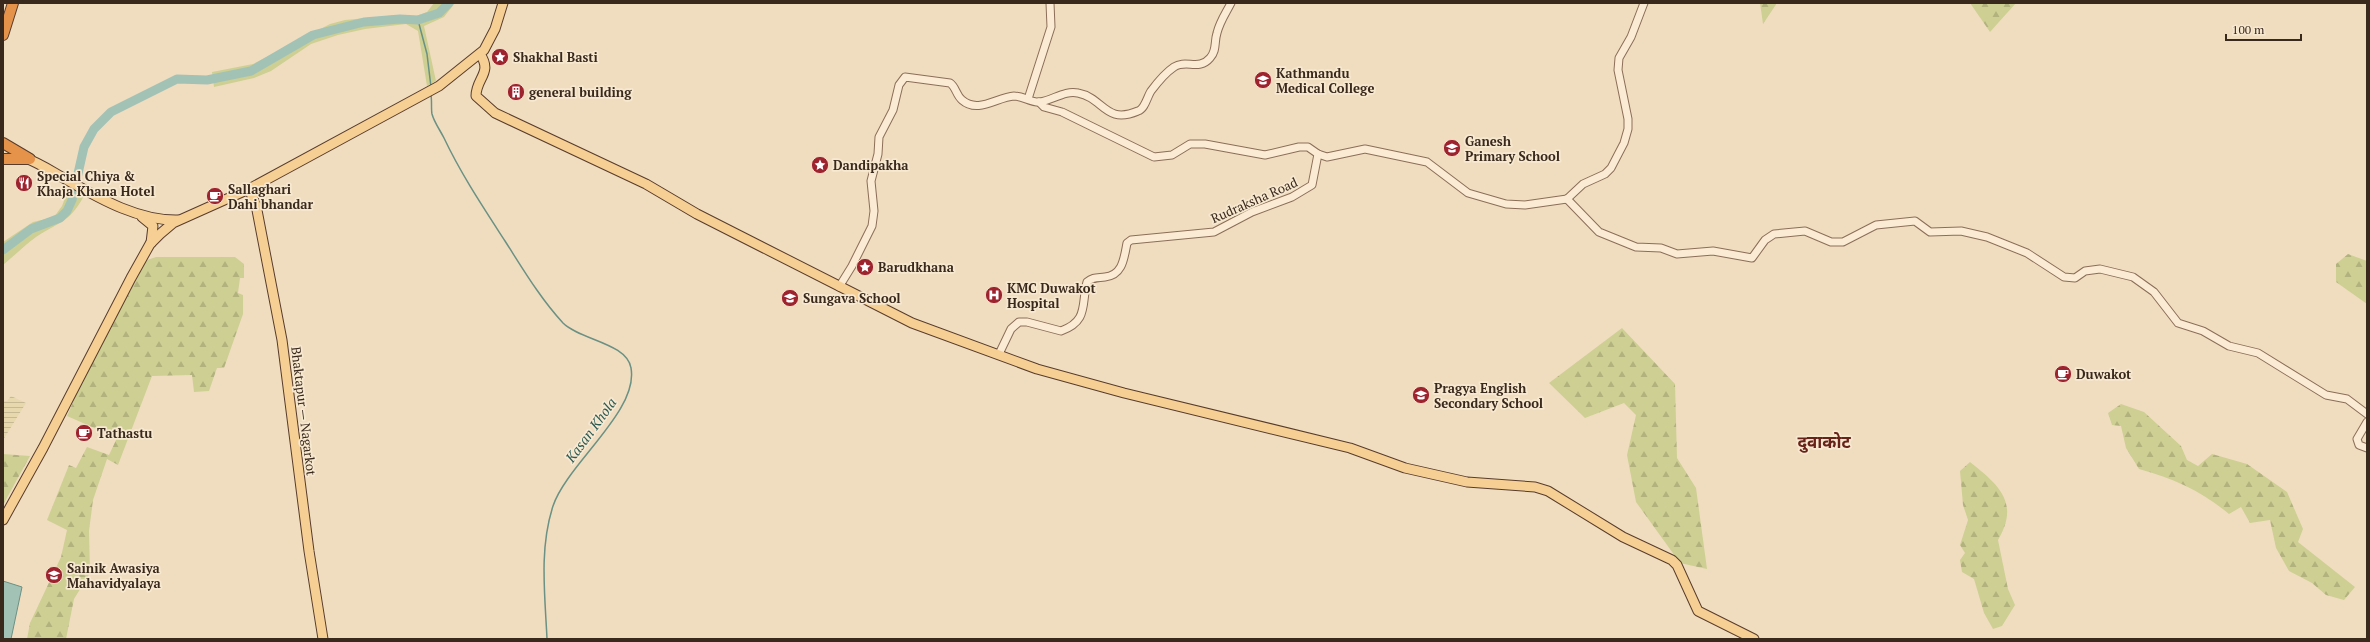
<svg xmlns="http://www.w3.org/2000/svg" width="2370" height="642" font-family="'PT Serif','Noto Sans Devanagari',serif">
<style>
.farmland{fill:url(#farmland-rules)}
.grass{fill:#cecf93}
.forest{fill:url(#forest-firs)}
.water{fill:#a3c2b6;stroke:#6a9183}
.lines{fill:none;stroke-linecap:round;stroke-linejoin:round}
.stream{stroke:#6a9183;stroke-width:1.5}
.river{stroke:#a3c2b6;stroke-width:9}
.minor-casing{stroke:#8b6e57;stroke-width:9}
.major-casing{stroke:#583c2b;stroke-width:11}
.highway-casing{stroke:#583c2b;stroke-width:12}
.minor{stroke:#fbebd4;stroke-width:7}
.major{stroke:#f6cf95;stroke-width:9}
.highway{stroke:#e5934b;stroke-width:10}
.labels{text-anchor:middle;stroke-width:3.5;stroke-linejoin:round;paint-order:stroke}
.poi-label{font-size:13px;font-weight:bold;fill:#39281c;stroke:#f7e8d0;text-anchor:start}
.street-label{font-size:13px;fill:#39281c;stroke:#f7e8d0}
.water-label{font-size:14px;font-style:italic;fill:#2a5a53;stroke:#f7e8d0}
.district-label{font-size:17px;font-weight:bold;fill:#682219;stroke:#f7e8d0}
</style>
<defs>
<pattern id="farmland-rules" width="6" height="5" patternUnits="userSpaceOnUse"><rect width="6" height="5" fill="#e7d8ad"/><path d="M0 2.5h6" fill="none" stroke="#c7b994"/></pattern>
<pattern id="forest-firs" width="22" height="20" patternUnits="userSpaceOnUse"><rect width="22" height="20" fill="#cecf93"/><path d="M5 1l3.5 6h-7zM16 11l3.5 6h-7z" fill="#b2b27e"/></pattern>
</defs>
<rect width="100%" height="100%" fill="#f0ddc0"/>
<path class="farmland" d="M11,396L26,403L3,440V401H7Z"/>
<g class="grass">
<path d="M434,3H455L444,17L424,26L436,81L427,86L418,31L406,24L365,29L338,35L311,44L271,71L254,78L214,87L212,72L253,64L330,24L345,20L398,15L416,16L427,12Z"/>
<path d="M70,185L86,192C70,223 62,220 36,237C25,245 14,256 3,265V242L33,222L54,217L62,206Z"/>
</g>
<g class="forest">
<path d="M1760,3H1777L1763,24Z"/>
<path d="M1970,3H2016L1990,32Z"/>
<path d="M2348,254L2367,261V304L2336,282V264Z"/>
<path d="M156,257H235L244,264V278H240L238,293L243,295V314L224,368H217L209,391L194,392L192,375L152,376L118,465L107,459L93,500L89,531L90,573L74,599L66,639H27L30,623L61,557L67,530L47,520L69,465L76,468L87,447L109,455L117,438L67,416L89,366L142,269L147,260Z"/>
<path d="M1622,328L1675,384L1677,458L1696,488L1707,569L1680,563L1636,502L1627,455L1636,415L1624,403L1585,418L1549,383Z"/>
<path d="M2121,404L2144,412L2181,446L2187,460L2198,466L2212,454L2247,464L2287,492L2303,529L2298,542L2355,587L2344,600L2326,595L2312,583L2289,571L2276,548L2270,520L2250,523L2241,507L2229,514C2203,492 2173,478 2139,469L2126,448L2121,426L2112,425L2108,413Z"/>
<path d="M3,454L30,456L3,505Z"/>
<path d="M1970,462C1999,485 2020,503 1998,540L2008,589L2015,605L2002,626L1993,629L1984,613L1974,579L1962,572L1960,560L1965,553L1960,545L1968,520L1963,505L1960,471Z"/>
</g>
<path class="water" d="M3,581L22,587L11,639H3Z"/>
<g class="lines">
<g class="stream">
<path d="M418,20L427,54L431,87"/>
<path d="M431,95C432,101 431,109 432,114C434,122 440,130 444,138C461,174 483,207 505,241C523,269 540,298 563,323C580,340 627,343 631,368C639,411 567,464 553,506C539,549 545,595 547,639"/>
</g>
<path class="river" d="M3,250L31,229L60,218L67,211L72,200L84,147L94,129L111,112L177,79L207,80L251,71L313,35L364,22L400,19L418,20L439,13L449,3"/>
<defs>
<g id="minor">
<path d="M1028,99L1051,27L1050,3"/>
<path d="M1039,102L1044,107L1062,112L1154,157L1172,155L1190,144H1205L1265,155L1299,147H1308L1318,154L1327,157L1365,149L1427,162L1468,193L1506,204L1525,205L1567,199"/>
<path d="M1567,199L1599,232L1636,247L1661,248L1677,254L1713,251L1752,258L1765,240L1774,234L1805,231L1831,242H1843L1876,225L1915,221L1930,232L1961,231L1987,237L2027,253L2064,277L2075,278L2085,271L2100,269L2133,277L2154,292L2178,323L2203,331L2229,346L2258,353L2326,395L2347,399L2367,414"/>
<path d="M1567,199L1583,184L1605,174L1611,168L1624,143L1628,129V119L1618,70L1619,58L1631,37L1644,3"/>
<path d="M839,287L852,266L872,226L874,211L871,181L878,154L879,137L893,110L899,85L905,77L950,83C956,87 956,95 962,100C978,114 997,97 1014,96C1023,96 1032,103 1040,102C1053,100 1065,90 1078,93C1104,98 1105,125 1138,111C1145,109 1147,97 1151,91C1157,83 1165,73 1174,67C1186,59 1199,71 1210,58C1217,51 1214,42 1217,33C1220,21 1226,13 1231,3"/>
<path d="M999,354L1011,329L1019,322H1027L1061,331C1089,321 1081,304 1087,282C1093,277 1097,278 1105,277C1123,275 1124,258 1127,243L1131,240L1214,232L1252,212L1292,197L1312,185L1318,154"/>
<path d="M2367,422L2357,439L2359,445L2367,448"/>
</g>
<g id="major">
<path d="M480,54C493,73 476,78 476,96L495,113L646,184L697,214L912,323L1037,369L1124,393L1350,448L1405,468L1467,482L1535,487L1548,491L1623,537L1672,560L1677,565L1698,611L1754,639"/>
<path d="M23,157C40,163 54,173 69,181C102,200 140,221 178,220"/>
<path d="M249,189L256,205L282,340L309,551L323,639"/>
<path d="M142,217L153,226L151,243"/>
<path d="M3,520L43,448L131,278L150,244L160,234L173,223L249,189L439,86L484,50L495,29L503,3"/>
</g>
<g id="highway">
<path d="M3,35L13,3"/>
<path d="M3,143L30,159"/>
<path d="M3,159H28"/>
</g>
</defs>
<use href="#minor" class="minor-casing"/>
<use href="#major" class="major-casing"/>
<use href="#highway" class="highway-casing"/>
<use href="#minor" class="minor"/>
<use href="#major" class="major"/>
<use href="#highway" class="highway"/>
</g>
<defs>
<symbol id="sight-disc" viewBox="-11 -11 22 22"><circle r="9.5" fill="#9d232f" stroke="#f7e8d0"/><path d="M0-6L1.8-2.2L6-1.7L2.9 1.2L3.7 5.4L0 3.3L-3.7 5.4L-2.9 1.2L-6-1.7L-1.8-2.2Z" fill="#fff"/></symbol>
<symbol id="university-disc" viewBox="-11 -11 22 22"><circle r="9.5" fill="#9d232f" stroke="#f7e8d0"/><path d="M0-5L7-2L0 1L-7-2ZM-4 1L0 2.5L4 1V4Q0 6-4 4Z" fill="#fff"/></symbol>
<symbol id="building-disc" viewBox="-11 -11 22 22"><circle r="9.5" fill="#9d232f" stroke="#f7e8d0"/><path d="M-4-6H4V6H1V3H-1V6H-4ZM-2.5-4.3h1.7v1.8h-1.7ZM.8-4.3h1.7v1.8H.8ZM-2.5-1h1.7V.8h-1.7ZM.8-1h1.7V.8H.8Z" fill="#fff"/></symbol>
<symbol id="school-disc" viewBox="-11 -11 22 22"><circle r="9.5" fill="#9d232f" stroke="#f7e8d0"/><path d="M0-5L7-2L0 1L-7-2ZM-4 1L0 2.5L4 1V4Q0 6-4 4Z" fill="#fff"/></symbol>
<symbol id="restaurant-disc" viewBox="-11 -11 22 22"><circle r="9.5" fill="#9d232f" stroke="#f7e8d0"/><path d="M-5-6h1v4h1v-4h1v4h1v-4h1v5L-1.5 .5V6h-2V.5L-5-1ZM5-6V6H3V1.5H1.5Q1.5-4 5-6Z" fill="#fff"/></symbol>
<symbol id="cafe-disc" viewBox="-11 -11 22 22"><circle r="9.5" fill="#9d232f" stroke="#f7e8d0"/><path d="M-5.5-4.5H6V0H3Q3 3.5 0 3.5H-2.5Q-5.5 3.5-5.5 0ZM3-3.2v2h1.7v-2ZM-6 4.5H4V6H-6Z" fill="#fff"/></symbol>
<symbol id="hospital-disc" viewBox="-11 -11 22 22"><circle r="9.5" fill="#9d232f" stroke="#f7e8d0"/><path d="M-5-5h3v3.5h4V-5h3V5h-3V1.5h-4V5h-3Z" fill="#fff"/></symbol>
</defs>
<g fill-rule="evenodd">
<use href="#sight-disc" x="490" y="47" width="20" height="20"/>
<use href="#university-disc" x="1253" y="70" width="20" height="20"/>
<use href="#building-disc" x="506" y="82" width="20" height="20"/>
<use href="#school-disc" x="1442" y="138" width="20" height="20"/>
<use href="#sight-disc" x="810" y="155" width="20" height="20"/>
<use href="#restaurant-disc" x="14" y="173" width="20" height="20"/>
<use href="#cafe-disc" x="205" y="186" width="20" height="20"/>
<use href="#sight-disc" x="855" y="257" width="20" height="20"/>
<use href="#hospital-disc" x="984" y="285" width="20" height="20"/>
<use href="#school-disc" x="780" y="288" width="20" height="20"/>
<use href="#cafe-disc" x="2053" y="364" width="20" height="20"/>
<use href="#school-disc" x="1411" y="385" width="20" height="20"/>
<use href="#cafe-disc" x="74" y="423" width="20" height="20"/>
<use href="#school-disc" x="44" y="565" width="20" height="20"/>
</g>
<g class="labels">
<g class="poi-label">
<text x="513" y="62">Shakhal Basti</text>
<text x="1276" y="78">Kathmandu<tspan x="1276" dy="15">Medical College</tspan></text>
<text x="529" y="97">general building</text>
<text x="1465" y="146">Ganesh<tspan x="1465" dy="15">Primary School</tspan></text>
<text x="833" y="170">Dandipakha</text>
<text x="37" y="181">Special Chiya &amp;<tspan x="37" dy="15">Khaja Khana Hotel</tspan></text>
<text x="228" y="194">Sallaghari<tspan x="228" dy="15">Dahi bhandar</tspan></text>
<text x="878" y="272">Barudkhana</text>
<text x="1007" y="293">KMC Duwakot<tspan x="1007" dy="15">Hospital</tspan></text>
<text x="803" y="303">Sungava School</text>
<text x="2076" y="379">Duwakot</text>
<text x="1434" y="393">Pragya English<tspan x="1434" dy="15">Secondary School</tspan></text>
<text x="97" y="438">Tathastu</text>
<text x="67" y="573">Sainik Awasiya<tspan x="67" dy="15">Mahavidyalaya</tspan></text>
</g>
<g class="street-label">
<text transform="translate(1254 200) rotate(-24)" y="5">Rudraksha Road</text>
<text transform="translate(304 411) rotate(83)" y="5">Bhaktapur — Nagarkot</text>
</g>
<g class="water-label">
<text transform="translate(591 430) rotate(-54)" y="5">Kasan Khola</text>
</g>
<g class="district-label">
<text x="1824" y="448">दुवाकोट</text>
</g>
</g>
<rect width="2370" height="642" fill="none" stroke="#39281c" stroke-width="8"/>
<path d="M2226 34v6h75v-6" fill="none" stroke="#39281c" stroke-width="2"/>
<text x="2232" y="34" font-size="12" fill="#39281c" stroke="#f7e8d0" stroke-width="3" paint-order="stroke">100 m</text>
</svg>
